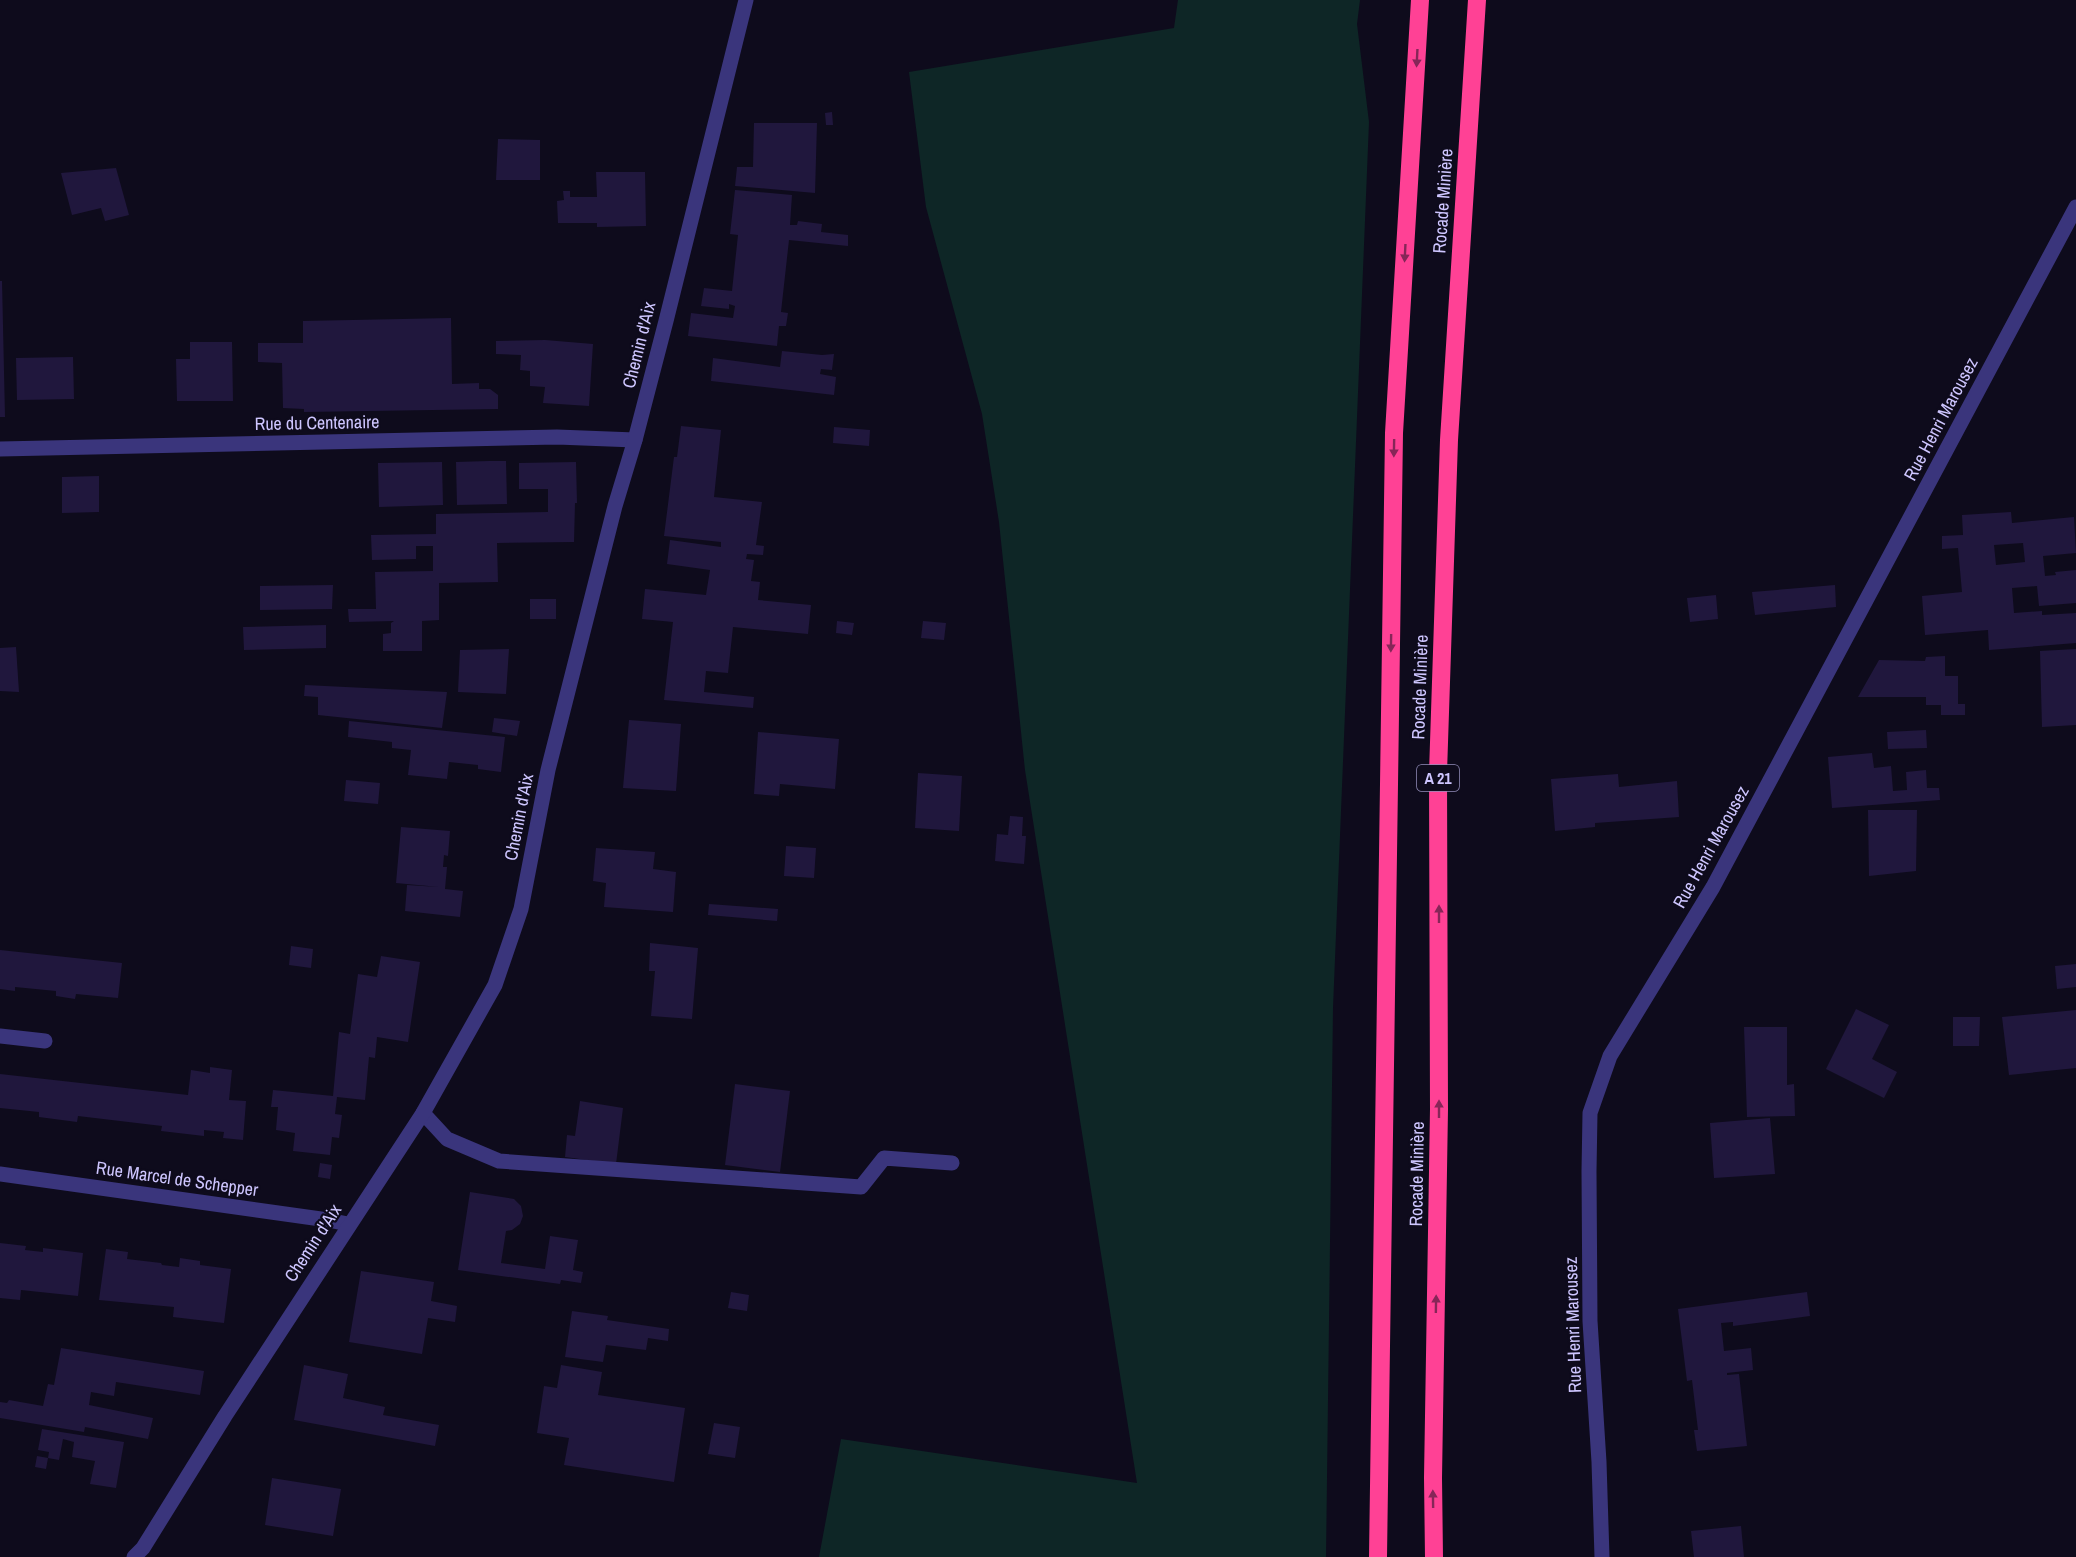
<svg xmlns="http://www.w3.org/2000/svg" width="2076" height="1557" font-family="'Archivo Narrow',sans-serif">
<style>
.green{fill:#0e2626}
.building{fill:#20173d;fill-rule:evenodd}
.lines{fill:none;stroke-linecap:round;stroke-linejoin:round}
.service{stroke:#3a357c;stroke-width:15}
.minor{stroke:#3a357c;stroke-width:15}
.motorway{stroke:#ff4195;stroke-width:18}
.oneway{fill:#862658}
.labels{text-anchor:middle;stroke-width:4.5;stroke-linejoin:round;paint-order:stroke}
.shield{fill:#0e0b1c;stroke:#948ebb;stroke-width:1.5}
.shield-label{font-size:16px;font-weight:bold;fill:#cec6ff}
.street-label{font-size:18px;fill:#cec6ff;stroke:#0e0b1c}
</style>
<rect width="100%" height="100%" fill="#0e0b1c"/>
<path class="green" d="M1178,0H1360L1357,24L1369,122L1333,1008L1326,1557H819L841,1439L1137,1483L1025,770L999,522L982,414L926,207L909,72L1174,28Z"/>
<g class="building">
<path d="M832,112L833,125H826L825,113Z"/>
<path d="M754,123H817L815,193L735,186L737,167H753Z"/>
<path d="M498,139L540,140V180H496Z"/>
<path d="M116,168L129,215L105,221L101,208L72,215L61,173Z"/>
<path d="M596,172H645L646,226L597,227V223H558L557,201L564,200L563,191H570V197H597Z"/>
<path d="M735,190L792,195L790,225H797L798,221L822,224L821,232L848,235V246L789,240L781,312L788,313L786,326H779L777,346L688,336L691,313L733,318L735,306L729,304V309L701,306L704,288L732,291L738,235L730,234Z"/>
<path d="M0,281H2L5,417H0Z"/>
<path d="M451,318L452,384L479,383V389H490L498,395V409L304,412V409L283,408L282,363L258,362V343H303V321Z"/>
<path d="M545,340L593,344L589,406L543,403L545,387L530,386V371L520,370L521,355L496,354V341Z"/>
<path d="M190,342H232L233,401H177L176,359H190Z"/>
<path d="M782,351L822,355L834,354L832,370L821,369L820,374L836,377L834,395L711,381L713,358L780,367Z"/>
<path d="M73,357L74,399L17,400L16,358Z"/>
<path d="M681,426L721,430L714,497L762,502L756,545L764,546L763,555L747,554L746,559L754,560L751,581L760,582L758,600L811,605L808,634L733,627L728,673L706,671L704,692L754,697L753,708L664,700L673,622L642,619L645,589L706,595L710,570L667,564L670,540L721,547V542L664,536L674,457H677Z"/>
<path d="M834,427L870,430L869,446L833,443Z"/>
<path d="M489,461H506L507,504L457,505L456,462Z"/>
<path d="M442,462L443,505L379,507L378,463Z"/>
<path d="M576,462L577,503H575L574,542L497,543L498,582L439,583V620L422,621V651H383V634L391,633V623L394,621L349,622L348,609H376L375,572L433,571V546H416V559L372,560L371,535L436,534V514L548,512V489H519V463Z"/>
<path d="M99,476V512L62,513V477Z"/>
<path d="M2011,512L2012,523L2074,517L2076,553L2043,556L2045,576L2056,575L2055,572L2076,570V603L2039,606L2037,586L2012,588L2014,613L2042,611V615L2076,613V643L1989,650L1988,630L1925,635L1922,596L1962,592L1958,548L1942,549V536L1963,535L1962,515ZM2023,543L2025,562L1996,565L1994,545Z"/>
<path d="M333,585L332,609L260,610V586Z"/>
<path d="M1835,585L1836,607L1755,615L1752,592Z"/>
<path d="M1716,595L1718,619L1690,622L1687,598Z"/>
<rect x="530" y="599" width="26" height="20"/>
<path d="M837,621L854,623L852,635L836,633Z"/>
<path d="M923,621L946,623L944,640L921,638Z"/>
<path d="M326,625V648L244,650L243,627Z"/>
<path d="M16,647L19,692L0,691V648Z"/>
<path d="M509,649L506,694L458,692L460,650Z"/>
<path d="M2076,649V725L2042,727L2040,651Z"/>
<path d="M1945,656V676H1958V704H1965V715H1941V705H1926V697H1858L1879,660L1925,661L1926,657Z"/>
<path d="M305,685L447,692L442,728L318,715V697L304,696Z"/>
<path d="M494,718L520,721L517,736L492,732Z"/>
<path d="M629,720L681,724L676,791L623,788Z"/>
<path d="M349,721L505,737L501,772L478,769V765L449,762L447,779L408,775L411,750L392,748V742L348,737Z"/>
<path d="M1926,730L1927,748L1888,749L1887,732Z"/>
<path d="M758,732L839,739L835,789L780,784L779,796L754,794Z"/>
<path d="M1872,753L1874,768L1891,766L1893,791L1907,790L1906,772L1926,770L1927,788H1939L1940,800L1832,808L1828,757Z"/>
<path d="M918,773L962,776L959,831L915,828Z"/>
<path d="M1618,774L1619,787L1677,781L1679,817L1595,823V827L1555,831L1551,779Z"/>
<path d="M346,780L380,783L378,804L344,801Z"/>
<path d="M1868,810H1917L1916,871L1869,876Z"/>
<path d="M1010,816L1023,817L1022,836H1026L1024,864L995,861L997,834L1008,835Z"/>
<path d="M401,827L450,831L448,856L444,855L443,867H447L445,889L463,891L460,917L405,911L407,885L439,887L396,883Z"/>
<path d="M786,846L816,848L814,878L784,876Z"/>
<path d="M596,848L655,852L653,869L676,872L673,912L604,907L606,883L593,881Z"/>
<path d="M709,904L778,909L777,921L708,915Z"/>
<path d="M650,943L698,948L692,1019L651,1016L655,971H649Z"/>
<path d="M291,946L313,949L311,968L289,965Z"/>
<path d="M0,950L122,963L118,998L76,994L75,999L56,996V991L15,987V991L0,989Z"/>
<path d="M381,956L420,962L408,1042L377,1037L375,1058L369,1057L365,1100L337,1097L335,1114L342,1115L339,1138L332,1137L330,1155L293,1151L295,1133L276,1130L278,1107H271L273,1090L333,1096L339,1032L350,1034L358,974L377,977Z"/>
<path d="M2076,964V987L2057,989L2055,966Z"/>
<path d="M1856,1009L1889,1025L1872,1059L1897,1072L1884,1098L1826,1069Z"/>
<path d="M2076,1010V1068L2009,1075L2002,1017Z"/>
<path d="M1953,1017H1980L1979,1046H1953Z"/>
<path d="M1744,1027H1787V1085L1794,1084L1795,1116L1747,1117Z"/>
<path d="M210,1067L232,1070L229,1100L246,1101L243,1140L223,1138L224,1132L204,1130V1136L161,1131L162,1126L78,1116L77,1122L39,1117V1112L0,1108V1074L188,1095L191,1070L210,1073Z"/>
<path d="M735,1084L790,1091L780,1172L725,1165Z"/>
<path d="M580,1101L623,1108L616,1164L565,1157L567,1135L575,1136Z"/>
<path d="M1770,1118L1775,1174L1714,1178L1710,1123Z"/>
<path d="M320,1163L332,1165L330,1179L318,1177Z"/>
<path d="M470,1192L514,1199L521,1206L523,1216L520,1224L512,1230L506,1231L501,1263L545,1269L550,1236L578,1240L573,1270L583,1272L581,1283L561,1280L560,1284L458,1270Z"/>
<path d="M0,1243L26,1246L25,1250L43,1252V1248L83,1253L78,1296L21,1290L20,1300L0,1298Z"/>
<path d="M106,1249L128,1252L127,1259L161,1263L162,1265L179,1267L180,1258L200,1261V1265L231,1269L224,1323L173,1317L174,1307L99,1300Z"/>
<path d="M361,1271L434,1282L431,1301L457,1306L455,1322L428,1318L422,1354L349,1342Z"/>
<path d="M731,1292L749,1295L747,1311L728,1308Z"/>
<path d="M1807,1292L1810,1316L1733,1326V1322L1721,1323L1724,1351L1751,1348L1753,1370L1727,1373V1375L1739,1374L1747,1446L1697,1451L1694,1430H1698L1692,1380L1687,1381L1678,1309Z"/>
<path d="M572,1311L608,1316L607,1320L669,1329L668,1341L648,1338L646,1350L606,1345L603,1362L565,1357Z"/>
<path d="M61,1348L204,1371L200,1395L116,1382L114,1396L91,1392L89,1405L153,1418L148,1439L85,1427L84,1432L0,1418V1402L7,1403L9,1400L43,1406L48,1384L54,1385Z"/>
<path d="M304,1365L348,1374L343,1398L385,1407L383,1415L439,1425L435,1446L294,1420Z"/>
<path d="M561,1365L602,1372L598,1395L685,1408L674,1482L564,1465L569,1438L537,1433L544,1386L557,1388Z"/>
<path d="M714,1423L740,1427L735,1458L708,1454Z"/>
<path d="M42,1429L124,1442L116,1488L90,1484L95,1461L72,1457L74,1442L63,1439L59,1460L48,1458L49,1452L38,1450Z"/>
<path d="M37,1456L48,1458L46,1469L35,1467Z"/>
<path d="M272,1478L341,1489L333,1536L265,1525Z"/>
<path d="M1741,1526L1744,1557H1694L1691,1531Z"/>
</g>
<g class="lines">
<g class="service">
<path d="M0,1036L45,1041"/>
<path d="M423,1113L447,1139L499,1161L861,1187L884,1158L952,1163"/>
</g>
<g class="minor">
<path d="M0,449L557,437L635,440"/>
<path d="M0,1174L328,1220L348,1224"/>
<path d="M134,1557L143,1548L225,1416L423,1113L495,985L521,909L548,770L615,506L635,440L666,321L746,0"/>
<path d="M1602,1557L1599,1462L1590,1321L1589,1171L1590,1113L1610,1056L1713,887L2076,207"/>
</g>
<g class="motorway">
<path d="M1378,1557L1394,433L1420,0"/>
<path d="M1434,1557L1433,1478L1439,1109L1438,773L1449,440L1477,0"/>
</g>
</g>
<defs><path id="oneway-solid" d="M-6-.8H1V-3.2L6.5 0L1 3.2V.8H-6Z" transform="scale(1.5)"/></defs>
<g class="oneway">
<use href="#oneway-solid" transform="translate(1417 58) rotate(93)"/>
<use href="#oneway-solid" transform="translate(1405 253) rotate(93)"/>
<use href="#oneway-solid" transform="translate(1394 448) rotate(91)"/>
<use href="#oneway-solid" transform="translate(1391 643) rotate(91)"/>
<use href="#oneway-solid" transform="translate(1439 914) rotate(-90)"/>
<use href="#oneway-solid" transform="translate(1439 1109) rotate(-90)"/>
<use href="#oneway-solid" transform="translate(1436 1304) rotate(-89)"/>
<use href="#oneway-solid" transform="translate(1433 1499) rotate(-91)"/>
</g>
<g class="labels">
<rect class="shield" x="1417" y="765" width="42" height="26" rx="4.5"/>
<g class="shield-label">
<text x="1438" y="784">A 21</text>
</g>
<g class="street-label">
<text transform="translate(1443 201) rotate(-86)" y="6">Rocade Minière</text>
<text transform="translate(639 345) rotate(-76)" y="6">Chemin d'Aix</text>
<text transform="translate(1941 419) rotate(-62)" y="6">Rue Henri Marousez</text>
<text transform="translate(317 423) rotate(-1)" y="6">Rue du Centenaire</text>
<text transform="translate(1420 687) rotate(-88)" y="6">Rocade Minière</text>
<text transform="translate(519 817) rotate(-79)" y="6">Chemin d'Aix</text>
<text transform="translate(1711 847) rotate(-61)" y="6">Rue Henri Marousez</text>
<text transform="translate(1417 1174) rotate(-89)" y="6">Rocade Minière</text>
<text transform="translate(177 1179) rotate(8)" y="6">Rue Marcel de Schepper</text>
<text transform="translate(313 1243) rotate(-57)" y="6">Chemin d'Aix</text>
<text transform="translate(1573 1325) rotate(-92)" y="6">Rue Henri Marousez</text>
</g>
</g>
</svg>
